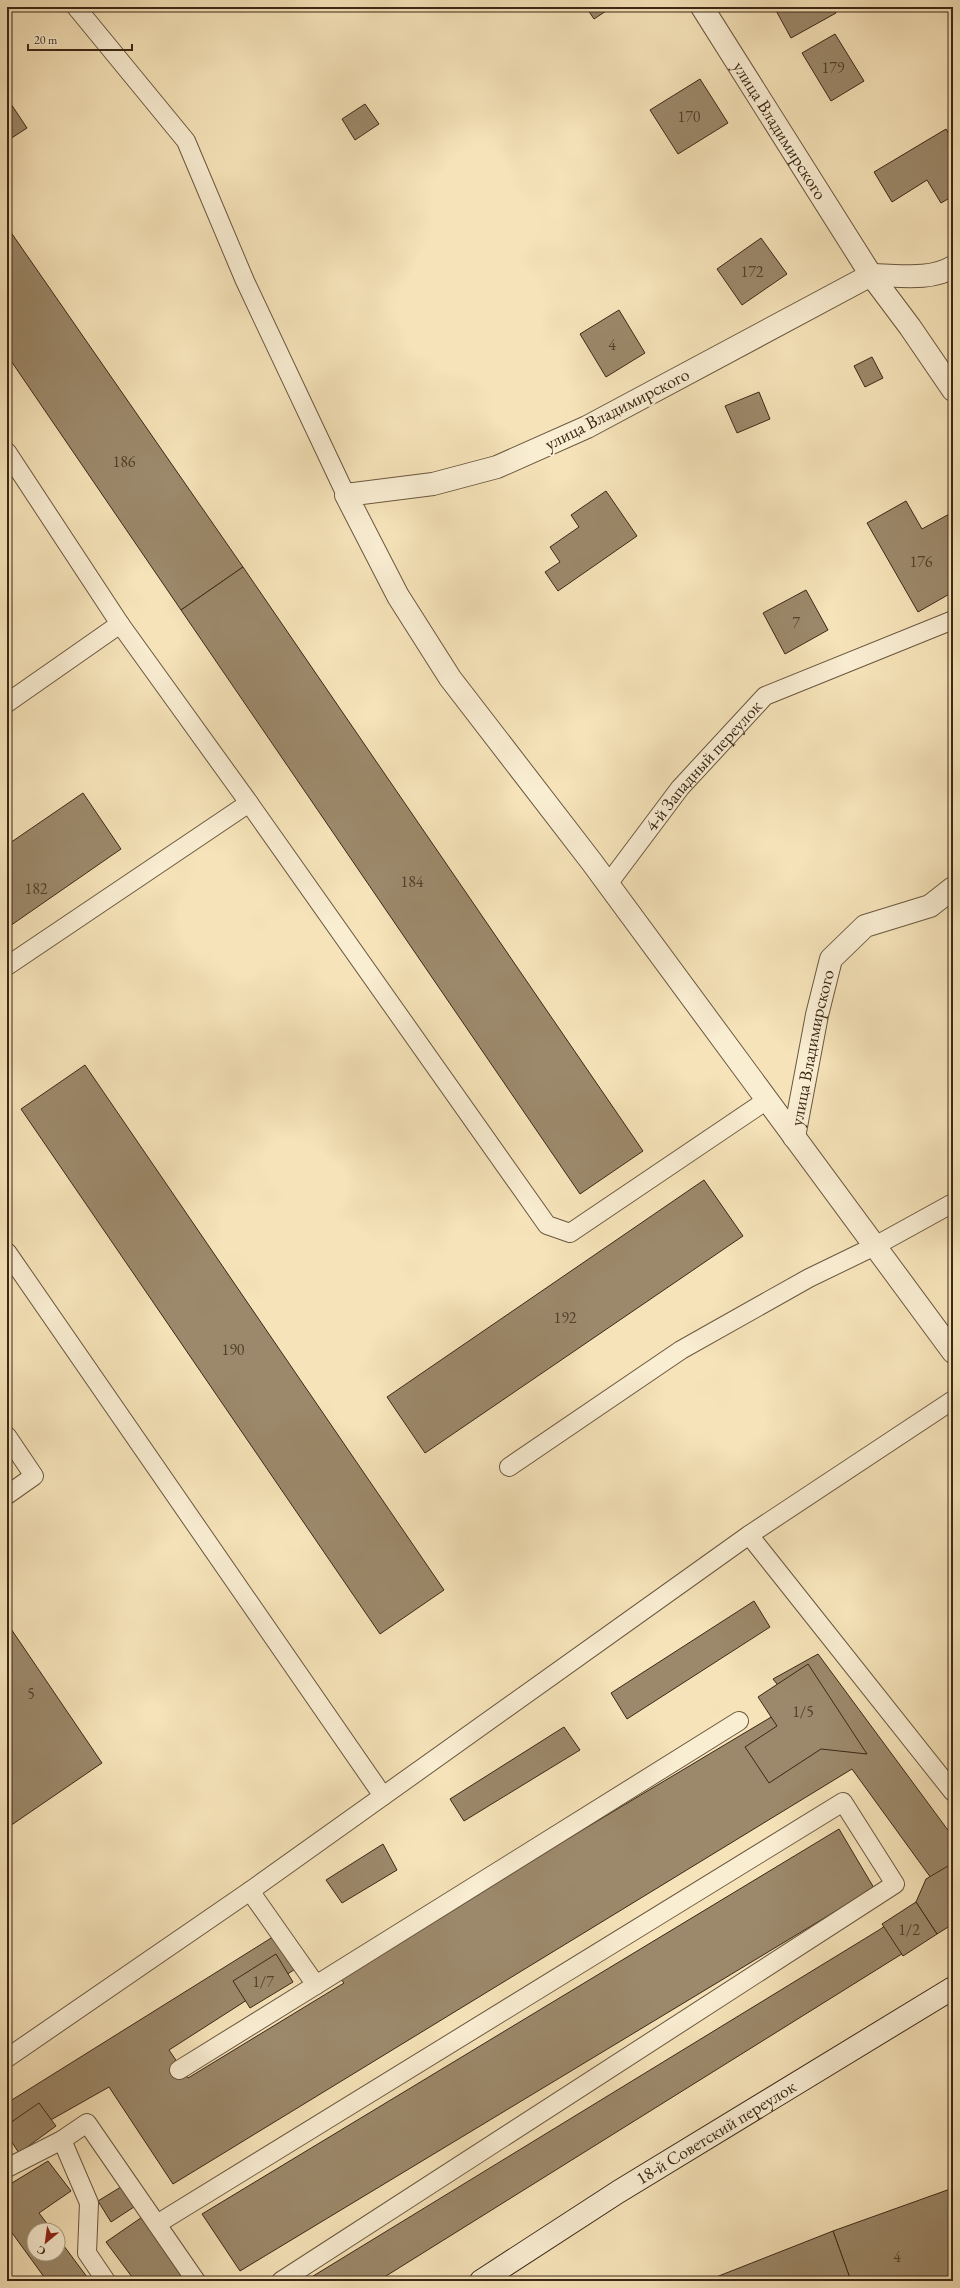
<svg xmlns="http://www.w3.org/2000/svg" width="960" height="2288" font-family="'EB Garamond',serif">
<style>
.building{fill:#9c896b;stroke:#3b2816}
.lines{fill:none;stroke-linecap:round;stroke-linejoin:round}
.lane-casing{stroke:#6a573f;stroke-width:20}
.street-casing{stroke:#6a573f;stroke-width:24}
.secondary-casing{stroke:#3b2816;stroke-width:24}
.lane{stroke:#f9edd2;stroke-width:18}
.street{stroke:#f9edd2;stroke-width:22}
.secondary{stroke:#f9edd2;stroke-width:22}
.labels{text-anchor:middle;stroke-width:4;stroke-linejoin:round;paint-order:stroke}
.number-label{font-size:16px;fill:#53402b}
.street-label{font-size:18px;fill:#3b2816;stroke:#f9edd2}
</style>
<rect width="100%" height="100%" fill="#f6e3b9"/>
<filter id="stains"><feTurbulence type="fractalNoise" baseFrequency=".005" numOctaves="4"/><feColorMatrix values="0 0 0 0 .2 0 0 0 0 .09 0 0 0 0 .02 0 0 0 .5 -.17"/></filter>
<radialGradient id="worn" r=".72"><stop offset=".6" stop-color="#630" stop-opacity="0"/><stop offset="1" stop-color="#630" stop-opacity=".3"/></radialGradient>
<g class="building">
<path d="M586,7H612L594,19Z"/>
<path d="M774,7H833L836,13L791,38Z"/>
<path d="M835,34L864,81L831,101L802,53Z"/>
<path d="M700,79L728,123L678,154L650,110Z"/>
<path d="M7,98L27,128L7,141Z"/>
<path d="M365,104L379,124L355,140L342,119Z"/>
<path d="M946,129L953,141V196L941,203L927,180L892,202L874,172Z"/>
<path d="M10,231L243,567L181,610L7,355V233Z"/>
<path d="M761,238L787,274L742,305L717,269Z"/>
<path d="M619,310L645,353L606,377L580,334Z"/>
<path d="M872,357L883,378L865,387L854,366Z"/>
<path d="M759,392L770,419L737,433L725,406Z"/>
<path d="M606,491L637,536L558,591L545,572L560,562L550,547L579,527L571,515Z"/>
<path d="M906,501L922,529L953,512V592L918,612L867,523Z"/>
<path d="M243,567L643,1151L580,1194L181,610Z"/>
<path d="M806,590L828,630L785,654L763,613Z"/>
<path d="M83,793L121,849L7,928V845Z"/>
<path d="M85,1065L444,1590L380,1634L21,1109Z"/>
<path d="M704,1180L743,1236L425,1453L387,1397Z"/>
<path d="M754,1601L770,1627L627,1719L611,1693Z"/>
<path d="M7,1623L102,1763L7,1828Z"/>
<path d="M818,1654L953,1837V1922L378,2281H305L879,1930L939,1889L852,1769L173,2184L109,2087L10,2143L7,2139V2103L276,1935L300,1966L169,2050L188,2078L344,1983L338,1976L793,1704L773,1679Z"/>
<path d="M808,1664L867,1754L821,1749L769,1783L745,1747L777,1726L758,1697Z"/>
<path d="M564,1727L580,1750L464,1821L450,1799Z"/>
<path d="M839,1829L874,1888L240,2271L202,2214Z"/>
<path d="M383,1844L397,1870L342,1903L326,1880Z"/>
<path d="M953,1863V1924L937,1934L916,1902L926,1879Z"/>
<path d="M916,1902L937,1934L903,1956L882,1924Z"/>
<path d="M276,1954L293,1982L250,2008L233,1981Z"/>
<path d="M39,2103L56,2126L19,2153L7,2135V2125Z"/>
<path d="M48,2161L71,2191L39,2213L52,2230H34V2254H58V2238L90,2281H47L7,2226V2186Z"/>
<path d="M124,2185L137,2205L111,2222L98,2201Z"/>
<path d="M953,2188V2281H851L833,2231Z"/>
<path d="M148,2213L193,2281H135L106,2242Z"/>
<path d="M833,2231L851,2281H706Z"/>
</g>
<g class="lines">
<defs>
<g id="lane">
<path d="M76,7L186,141L245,281L346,495"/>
<path d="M7,452L120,624L249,803L547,1225L570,1233L767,1100"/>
<path d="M7,703L120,624"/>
<path id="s1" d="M608,884L680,788L765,696L953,620"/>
<path d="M7,966L249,803"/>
<path d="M7,1252L383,1796"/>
<path d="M7,1436L34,1476L7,1495"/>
<path d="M509,1467L681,1350L809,1278L875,1246L953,1203"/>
<path d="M749,1535L953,1792"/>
<path d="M250,1891L316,1985L739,1721"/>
<path d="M7,2058L250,1891L749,1535L953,1400"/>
<path d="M179,2070L316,1985"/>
<path d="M62,2140L89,2203L87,2253L106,2281"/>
<path d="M7,2168L62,2140L87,2123L196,2281"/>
<path d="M157,2224L843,1802L895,1884L281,2281"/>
</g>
<g id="street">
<path id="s2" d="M702,7L871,275L910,327L953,390"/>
<path d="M953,267C930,281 897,275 871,275L587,427L497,467L433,484L346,495L398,596L450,678L591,861L953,1352"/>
<path id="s3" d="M794,1137L817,1015L831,959L865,926L930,906L953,888"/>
</g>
<g id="secondary">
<path id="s4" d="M481,2281L618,2192L953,1988"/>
</g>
</defs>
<use href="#lane" class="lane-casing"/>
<use href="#street" class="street-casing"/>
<use href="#secondary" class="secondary-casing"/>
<use href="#lane" class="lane"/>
<use href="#street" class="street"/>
<use href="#secondary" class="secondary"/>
</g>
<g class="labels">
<g class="number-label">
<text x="833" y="73">179</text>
<text x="689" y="122">170</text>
<text x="752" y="277">172</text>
<text x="612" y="350">4</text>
<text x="124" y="467">186</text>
<text x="921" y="567">176</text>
<text x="796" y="628">7</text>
<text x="412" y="887">184</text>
<text x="36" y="894">182</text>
<text x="565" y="1323">192</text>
<text x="233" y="1355">190</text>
<text x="31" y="1699">5</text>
<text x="803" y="1717">1/5</text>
<text x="909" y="1935">1/2</text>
<text x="263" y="1987">1/7</text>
<text x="897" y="2262">4</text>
</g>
<g class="street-label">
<text dy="6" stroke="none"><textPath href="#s2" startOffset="146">улица Владимирского</textPath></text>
<text transform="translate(617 409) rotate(-27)" y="6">улица Владимирского</text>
<text dy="6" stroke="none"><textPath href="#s1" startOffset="152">4-й Западный переулок</textPath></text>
<text dy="6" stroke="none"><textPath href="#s3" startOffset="91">улица Владимирского</textPath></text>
<text dy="6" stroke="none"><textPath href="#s4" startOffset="278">18-й Советский переулок</textPath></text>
</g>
</g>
<rect width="960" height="2288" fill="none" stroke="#f6e3b9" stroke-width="24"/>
<rect x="8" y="8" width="944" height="2272" fill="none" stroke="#3b2816" stroke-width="2"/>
<rect x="12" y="12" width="936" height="2264" fill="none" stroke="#3b2816"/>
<g transform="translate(46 2242) rotate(209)"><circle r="19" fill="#f9edd2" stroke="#ad9e87"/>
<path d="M0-3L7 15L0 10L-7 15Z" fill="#8f2418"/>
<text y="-6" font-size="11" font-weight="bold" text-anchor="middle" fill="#3b2816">С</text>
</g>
<path d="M28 44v6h104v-6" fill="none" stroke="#3b2816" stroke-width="2"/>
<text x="34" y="44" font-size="12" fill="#3b2816" stroke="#f9edd2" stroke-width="3" paint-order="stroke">20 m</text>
<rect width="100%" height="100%" filter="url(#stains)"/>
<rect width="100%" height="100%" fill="url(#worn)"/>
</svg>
